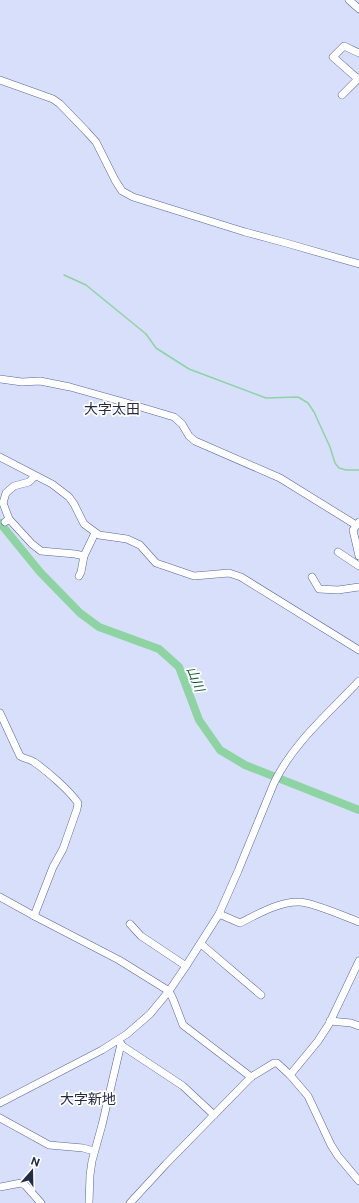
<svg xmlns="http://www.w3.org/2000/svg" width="359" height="1203" font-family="'Public Sans','Noto Sans JP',sans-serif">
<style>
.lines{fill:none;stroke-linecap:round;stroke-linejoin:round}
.stream{stroke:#8ed3a2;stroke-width:1.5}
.river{stroke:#8ed3a2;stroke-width:8}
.minor-casing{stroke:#5765a2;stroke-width:8}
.minor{stroke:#fff;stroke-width:7}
.labels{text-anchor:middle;stroke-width:3.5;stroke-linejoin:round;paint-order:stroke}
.water-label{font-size:13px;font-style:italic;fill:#136034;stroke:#fff}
.quarter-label{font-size:14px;fill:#242b45;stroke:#fff}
</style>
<rect width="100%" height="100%" fill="#d7dffa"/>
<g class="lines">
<path class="stream" d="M64,275L86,285L146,334L156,348L189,369L266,398L298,397L308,403L314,412L330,447L335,463L339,468L346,470H359"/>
<path class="river" d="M0,523L40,572L80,613L99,627L159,649L179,667L199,720L220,750L245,765L359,810"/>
<defs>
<g id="minor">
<path d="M349,0L359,9"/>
<path d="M358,79L333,57L344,46L359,53"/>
<path d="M0,80L53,99L60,104L86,131L96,142L115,180L122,191L133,197L245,232L286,243L359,264"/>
<path d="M342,95L359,78"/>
<path d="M0,379L22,382L40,381L70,387L127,403L174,417L182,424L189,436L195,441L280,478L356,525"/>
<path d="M0,457L52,484L69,497L74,504L84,524L99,535L127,539L140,545L156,563L194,576L229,573L241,577L359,650"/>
<path d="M9,519L32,544L41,551L75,554L84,556"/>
<path d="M5,522L9,519L3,503L6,493L14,486L29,482L35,476"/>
<path d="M359,522L353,530L359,556"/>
<path d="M338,552L359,566"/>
<path d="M79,576L81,572L84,556L95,533"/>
<path d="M312,577L319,589L338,590L359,587"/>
<path d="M0,713L20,756C24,759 30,759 34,762C47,771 69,790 78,803L77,809L63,849L53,867L34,916"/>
<path d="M0,897L38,918L119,960L169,991L173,999L183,1025L251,1077"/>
<path d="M219,914L240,923C258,914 278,902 298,902C310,901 346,917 359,922"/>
<path d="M130,924L141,936L186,966"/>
<path d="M201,944L261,995"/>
<path d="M330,1021L351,1023L359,1026"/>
<path d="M119,1042L121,1045L183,1086L214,1115"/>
<path d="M290,1075L318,1041L329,1024L359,961"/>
<path d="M0,1103L102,1050L127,1034L150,1014L169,991L186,966L219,914L238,871L274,783C293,743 329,713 359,681"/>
<path d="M0,1118L49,1145L83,1148L94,1151"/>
<path d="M0,1187L21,1183L25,1185L41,1203"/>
<path d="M89,1203L90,1175L92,1161L102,1125L121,1044"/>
<path d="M130,1203L166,1164L251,1077L274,1063H277L290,1075L308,1096L331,1145L338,1156L359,1181"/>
</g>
</defs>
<use href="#minor" class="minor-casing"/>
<use href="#minor" class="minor"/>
</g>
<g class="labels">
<g class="water-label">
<text transform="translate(196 679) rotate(68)" y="5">山川</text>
</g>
<g class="quarter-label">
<text x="112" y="414">大字太田</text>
<text x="88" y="1104">大字新地</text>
</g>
</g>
<g transform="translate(32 1171) rotate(20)" stroke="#ffffff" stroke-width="3" paint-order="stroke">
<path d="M0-3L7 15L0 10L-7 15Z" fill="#242b45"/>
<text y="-6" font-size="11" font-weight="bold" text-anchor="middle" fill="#242b45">N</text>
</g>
</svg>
